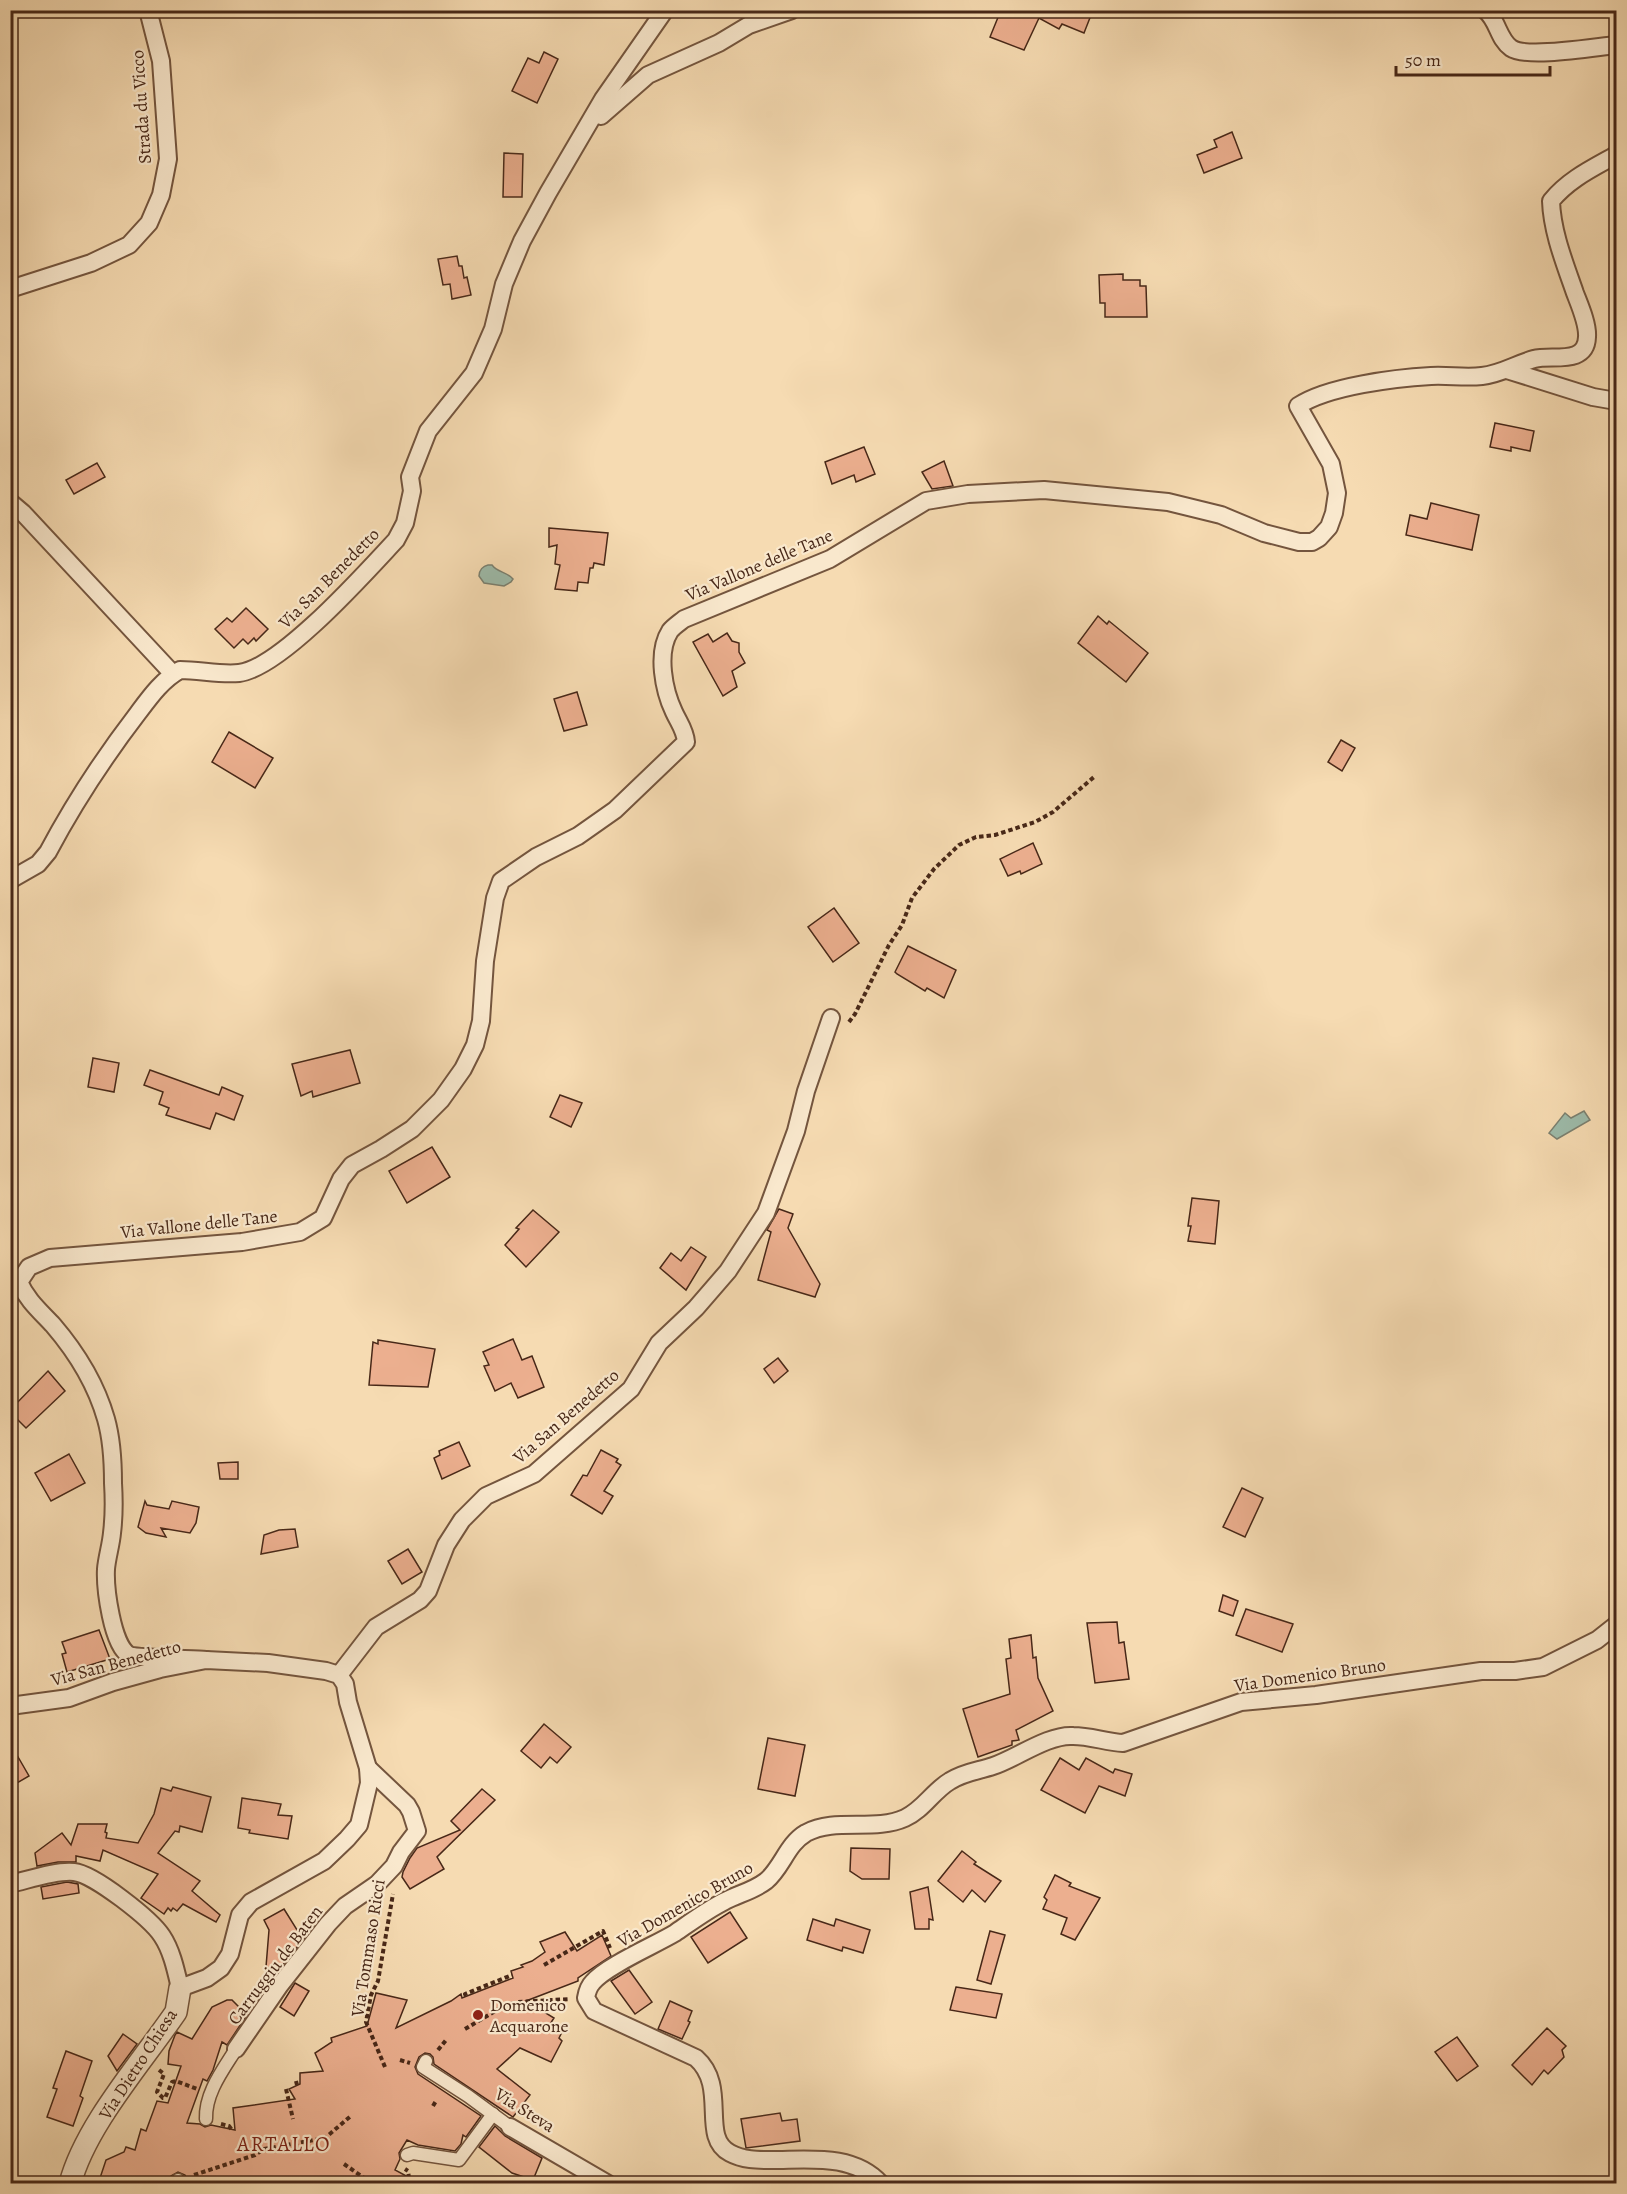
<svg xmlns="http://www.w3.org/2000/svg" width="1627" height="2194" font-family="Alegreya,serif">
<style>
.water{fill:#9dbbaa;stroke:#7b8070;stroke-width:1.5}
.building{fill:#ecaf8f;stroke:#482818;stroke-width:1.5}
.lines{fill:none;stroke-linecap:round;stroke-linejoin:round}
.pedestrian-casing{stroke:#74553e;stroke-width:15}
.minor-casing{stroke:#74553e;stroke-width:20}
.tertiary-casing{stroke:#74553e;stroke-width:24}
.path{stroke:#482818;stroke-width:4;stroke-dasharray:4.5 3;stroke-linecap:butt}
.pedestrian{stroke:#f9e8cd;stroke-width:12}
.minor{stroke:#f9e8cd;stroke-width:16}
.tertiary{stroke:#f9e8cd;stroke-width:21}
.poi-dot{fill:#8f2418;stroke:#f9e8cd;stroke-width:2}
.labels{text-anchor:middle;stroke-width:4.5;stroke-linejoin:round;paint-order:stroke}
.street-label{font-size:18px;fill:#482818;stroke:#f9e8cd}
.poi-label{font-size:18px;fill:#482818;stroke:#f9e8cd;text-anchor:start}
.quarter-label{font-size:21px;letter-spacing:1.5px;fill:#7a1f14;stroke:#f9e8cd}
</style>
<rect width="100%" height="100%" fill="#f6dbb2"/>
<filter id="stains"><feTurbulence type="fractalNoise" baseFrequency=".00333" numOctaves="4"/><feColorMatrix values="0 0 0 0 .2 0 0 0 0 .09 0 0 0 0 .02 0 0 0 .5 -.17"/></filter>
<radialGradient id="worn" r=".72"><stop offset=".6" stop-color="#630" stop-opacity="0"/><stop offset="1" stop-color="#630" stop-opacity=".3"/></radialGradient>
<g class="water">
<path d="M488,565H492C498,573 506,571 513,579L511,582L504,586L484,583L479,576C479,570 483,566 488,565Z"/>
<path d="M1584,1111L1590,1120L1557,1139L1549,1133L1565,1113L1571,1118Z"/>
</g>
<g class="building">
<path d="M1001,10H1093L1084,33L1062,24L1059,29L1039,18L1024,50L990,37Z"/>
<path d="M544,52L558,59L537,103L512,91L528,58L539,63Z"/>
<path d="M1232,132L1242,158L1204,173L1197,155L1217,147L1214,140Z"/>
<path d="M504,153L523,154L522,197H503Z"/>
<path d="M457,256L459,266H462L464,278L467,277L471,295L452,299L450,284L443,285L438,259Z"/>
<path d="M1123,274V280H1140V286H1146L1147,317H1105V303H1100L1099,275Z"/>
<path d="M1495,423L1534,431L1530,451L1511,447V451L1490,447Z"/>
<path d="M864,447L875,474L856,482L854,475L832,484L825,462Z"/>
<path d="M944,461L953,486L932,489L922,472Z"/>
<path d="M97,463L105,477L74,494L66,480Z"/>
<path d="M1431,503L1479,515L1472,550L1406,535L1410,515L1427,519Z"/>
<path d="M549,528L608,533L604,565L594,563L593,568H590L588,583L578,582L577,591L555,589L560,565L555,564L557,545L549,547Z"/>
<path d="M246,608L268,629L256,641L254,638L248,644L243,639L234,648L215,629L227,618L232,622Z"/>
<path d="M1098,616L1107,624L1109,621L1148,653L1126,682L1078,643Z"/>
<path d="M727,633L732,641L739,643V652L745,663L732,671L737,687L723,696L693,642L708,634L713,642Z"/>
<path d="M577,692L587,725L564,731L554,699Z"/>
<path d="M229,732L273,758L255,788L212,762Z"/>
<path d="M1341,740L1355,748L1342,771L1328,762Z"/>
<path d="M1033,843L1042,864L1021,874L1020,871L1008,876L1000,859Z"/>
<path d="M834,908L859,943L833,962L808,927Z"/>
<path d="M908,946L956,970L944,998L927,988L925,991L897,974L895,972Z"/>
<path d="M350,1050L360,1083L313,1097L312,1091L301,1096L292,1064Z"/>
<path d="M93,1058L119,1063L114,1092L88,1087Z"/>
<path d="M150,1070L219,1095L222,1087L243,1096L234,1120L216,1113L210,1129L166,1115L169,1108L159,1104L163,1092L144,1085Z"/>
<path d="M560,1095L582,1103L571,1127L550,1117Z"/>
<path d="M432,1147L450,1177L407,1203L389,1171Z"/>
<path d="M1192,1198L1219,1201L1215,1244L1188,1241L1191,1226H1188Z"/>
<path d="M779,1209L793,1214L788,1228L820,1284L815,1297L758,1280L771,1232L767,1230Z"/>
<path d="M533,1210L559,1232L526,1267L505,1245L519,1229L516,1228Z"/>
<path d="M691,1247L706,1257L686,1290L660,1268L671,1253L681,1261Z"/>
<path d="M513,1339L522,1360L532,1356L544,1387L518,1398L511,1383L495,1391L484,1366L489,1365L483,1352Z"/>
<path d="M378,1340L435,1349L428,1387L369,1385L373,1342L378,1344Z"/>
<path d="M778,1358L788,1371L774,1383L764,1369Z"/>
<path d="M48,1371L65,1391L26,1428L10,1412V1410Z"/>
<path d="M459,1442L470,1466L442,1479L434,1458L440,1455L439,1451Z"/>
<path d="M601,1450L618,1459L616,1462L621,1465L604,1491L613,1496L602,1514L571,1495L583,1475L587,1476Z"/>
<path d="M69,1454L85,1483L51,1501L35,1473Z"/>
<path d="M238,1462V1479H220L218,1463Z"/>
<path d="M1242,1488L1263,1498L1245,1537L1223,1527Z"/>
<path d="M145,1501L147,1505L169,1509L172,1501L199,1507L196,1523L190,1533L161,1528L166,1537L146,1533L138,1527Z"/>
<path d="M295,1529L298,1547L261,1554L264,1535L279,1530Z"/>
<path d="M408,1549L422,1572L402,1584L388,1561Z"/>
<path d="M1223,1595L1238,1601L1233,1616L1219,1611Z"/>
<path d="M1246,1609L1293,1624L1282,1652L1236,1635Z"/>
<path d="M1117,1622L1119,1643L1124,1642L1129,1679L1095,1683L1087,1623Z"/>
<path d="M99,1630L110,1659L67,1672L62,1654L66,1653L62,1642Z"/>
<path d="M1031,1635L1033,1658L1036,1657L1038,1678L1053,1711L1016,1730L1019,1740L1012,1741V1745L978,1757L963,1709L1010,1694L1006,1659L1011,1658L1009,1639Z"/>
<path d="M544,1724L571,1747L557,1763L550,1757L541,1768L521,1751Z"/>
<path d="M768,1738L805,1745L795,1796L758,1789Z"/>
<path d="M10,1743L29,1776L10,1787Z"/>
<path d="M1060,1758L1079,1770L1086,1758L1113,1773L1115,1769L1132,1774L1125,1796L1099,1786L1085,1813L1041,1790Z"/>
<path d="M173,1787L211,1797L202,1832L180,1826L179,1832L175,1831L158,1853L200,1881L192,1891L220,1915L216,1922L183,1904L177,1911L173,1908L171,1911L168,1908L164,1914L141,1898L158,1874L103,1850L100,1861L76,1856V1862H58L37,1866L35,1853L62,1833L71,1845L78,1824H107L105,1832L107,1833L106,1838L138,1843L154,1814L161,1788L171,1791Z"/>
<path d="M482,1789L495,1800L437,1857L444,1869L410,1889L402,1877L403,1872L410,1858L417,1848L460,1830L451,1821Z"/>
<path d="M242,1798L281,1804L278,1815L292,1816L288,1839L249,1833L250,1830L238,1828Z"/>
<path d="M851,1848L890,1849L889,1879H862L850,1871Z"/>
<path d="M962,1851L976,1862L974,1864L1001,1881L985,1902L972,1890L963,1902L938,1881Z"/>
<path d="M1055,1875L1071,1883L1069,1886L1100,1898L1075,1940L1061,1934L1067,1918L1043,1909L1047,1900L1044,1897Z"/>
<path d="M67,1882L78,1884L79,1893L43,1899L41,1887Z"/>
<path d="M928,1887L933,1920L929,1919V1929H915L910,1892Z"/>
<path d="M284,1909L297,1930L308,1921L313,1927L275,1974L266,1967L269,1930L264,1920Z"/>
<path d="M730,1912L747,1938L708,1963L691,1937Z"/>
<path d="M813,1919L834,1926L836,1919L870,1930L863,1953L843,1947L842,1951L807,1940Z"/>
<path d="M990,1931L1005,1935L991,1984L977,1980Z"/>
<path d="M565,1932L577,1951L602,1935L611,1956L578,1978V1981L526,2001L554,2018L550,2024L562,2032L559,2038L562,2041L551,2062L520,2048L497,2069L530,2095L513,2117L434,2064L433,2057L430,2054L425,2053L419,2057L415,2067L418,2074L481,2116L466,2137L463,2135L461,2144L455,2151L418,2145L407,2140L399,2153L400,2159L395,2170L421,2184H189L185,2175L178,2172L171,2176V2184H98L106,2160L124,2152L126,2147L135,2150L141,2129L146,2131L157,2101L168,2103L181,2066L168,2064L169,2051L175,2035L177,2032L192,2039L212,2007L227,2000H232L247,2015L227,2045L222,2042L213,2070L207,2081L203,2079L187,2123L200,2124L205,2127L211,2125L235,2130L233,2108L295,2099L289,2089L300,2084V2073L323,2071L315,2053L332,2042L331,2038L367,2026L376,1993L407,2000L396,2028L451,2001L461,1994L462,1998L513,1978L511,1971L523,1967L521,1965L532,1961L545,1952L540,1942Z"/>
<path d="M629,1970L652,2002L635,2014L611,1981Z"/>
<path d="M295,1983L309,1991L294,2016L280,2007Z"/>
<path d="M956,1987L1002,1994L996,2018L950,2010Z"/>
<path d="M670,2001L692,2011L688,2021L690,2022L682,2039L658,2029Z"/>
<path d="M1547,2028L1566,2046L1562,2050L1564,2057L1548,2074L1544,2070L1532,2085L1512,2065Z"/>
<path d="M123,2034L137,2044L117,2071L108,2056Z"/>
<path d="M1457,2037L1478,2066L1457,2081L1435,2052Z"/>
<path d="M66,2051L92,2061L80,2096L83,2098L73,2126L47,2117L57,2089L53,2088Z"/>
<path d="M780,2113L782,2121L797,2119L800,2141L746,2148L741,2119Z"/>
<path d="M495,2126L505,2136L542,2158L533,2180L512,2173L479,2147Z"/>
</g>
<g class="lines">
<defs>
<g id="pedestrian">
<path d="M426,2061L423,2067L468,2096L510,2127"/>
<path d="M206,2119C205,2093 223,2070 236,2049"/>
<path d="M407,2155L413,2153L459,2160L493,2114"/>
<path d="M178,2180L181,2184"/>
</g>
<g id="minor">
<path d="M1485,10C1498,20 1498,39 1511,48C1527,59 1595,47 1616,45"/>
<path d="M601,116L648,75L719,43L749,25L792,10"/>
<path d="M10,289L91,263L129,245L149,223L161,195L168,159L161,61L148,10"/>
<path d="M1507,370L1593,397L1616,401"/>
<path d="M10,502L23,513L173,674"/>
<path d="M10,880L38,864L48,852C74,803 105,756 138,713C150,697 162,680 180,670C200,670 220,675 239,673C281,668 366,572 396,540L405,523L412,491L410,477L428,431L474,373L493,329L504,284L522,241L548,193L603,99L665,10"/>
<path d="M206,1660C194,1659 135,1658 129,1655C112,1645 105,1588 106,1569C107,1557 111,1545 112,1533C114,1517 114,1499 113,1483C113,1462 112,1440 106,1419C96,1384 77,1353 53,1325C40,1311 27,1300 19,1282L29,1267L50,1258L242,1242L300,1232L323,1218L341,1179L352,1165L381,1149L412,1129L441,1100L463,1069L475,1045L481,1021L485,961L495,898L501,881L536,857L578,836L615,810L686,742C685,730 679,723 674,712C664,691 656,653 670,631C673,627 679,623 684,619L830,559L926,501L968,494L1044,490L1168,502L1221,515L1264,533L1299,542H1312L1319,538L1329,527L1334,513L1337,493L1331,464L1298,406C1328,386 1396,378 1431,376C1448,375 1465,378 1482,376C1501,374 1516,364 1534,359C1551,354 1586,366 1587,337C1588,324 1580,306 1575,293C1565,264 1552,232 1551,201C1569,179 1593,168 1616,155"/>
<path d="M339,1675L376,1627L420,1600L428,1591L446,1545L462,1520L486,1496L534,1474L631,1389L659,1343L696,1308L728,1271L766,1213L796,1131L806,1091L831,1018"/>
<path d="M10,1706L69,1698L113,1682L160,1669L206,1660L268,1663L326,1671L339,1675L345,1684L348,1702L368,1768L369,1783L359,1825L347,1839L324,1861L251,1902L240,1915L230,1954L221,1968L207,1978L180,1988C176,1971 172,1951 162,1936C151,1919 94,1874 74,1872C56,1870 28,1880 10,1884"/>
<path d="M236,2049L280,1985L328,1924L345,1906L377,1884L394,1866L401,1852L417,1831L411,1812L407,1805L368,1768"/>
<path d="M510,2127L608,2184"/>
<path d="M881,2184C853,2153 808,2160 771,2160C757,2160 743,2160 730,2153C699,2137 729,2087 696,2058L594,2011L586,1998C587,1992 589,1986 593,1982C606,1966 655,1945 675,1933C691,1922 707,1910 725,1901C738,1894 753,1891 766,1881C782,1868 787,1844 806,1833C836,1817 874,1832 905,1818C923,1810 933,1791 950,1781C964,1772 978,1771 993,1766C1015,1759 1049,1734 1073,1736C1090,1736 1106,1742 1123,1743L1241,1702L1316,1695L1481,1671H1515L1543,1667L1597,1640L1616,1625"/>
</g>
<path id="tertiary" d="M70,2184C85,2126 142,2062 176,2012L180,1988"/>
</defs>
<use href="#pedestrian" class="pedestrian-casing"/>
<use href="#minor" class="minor-casing"/>
<use href="#tertiary" class="tertiary-casing"/>
<g class="path">
<path d="M849,1022L855,1014L889,945L902,925L912,898L934,869L959,845L976,837L995,835L1035,822L1053,812L1094,777"/>
<path d="M544,1965L603,1931L610,1948"/>
<path d="M466,1996L465,1994L512,1975"/>
<path d="M465,2029L502,2007L517,2002L570,1999"/>
<path d="M438,2050L446,2040"/>
<path d="M400,2060L410,2063"/>
<path d="M385,2067L366,2022L371,1995L378,1981L393,1894"/>
<path d="M159,2070L164,2074L157,2092L163,2098H165L172,2082L176,2081L197,2089"/>
<path d="M296,2081L297,2085"/>
<path d="M286,2089L293,2119"/>
<path d="M433,2106L436,2101"/>
<path d="M221,2124L229,2126L232,2130"/>
<path d="M295,2137L296,2144"/>
<path d="M344,2164L370,2182"/>
<path d="M194,2175L255,2155L264,2149L325,2138L352,2115"/>
<path d="M404,2184L409,2178L408,2171L405,2169"/>
</g>
<use href="#pedestrian" class="pedestrian"/>
<use href="#minor" class="minor"/>
<use href="#tertiary" class="tertiary"/>
</g>
<circle class="poi-dot" cx="478" cy="2015" r="6"/>
<g class="labels">
<g class="street-label">
<text transform="translate(141 107) rotate(-94)" y="6">Strada du Vicco</text>
<text transform="translate(759 565) rotate(-23)" y="6">Via Vallone delle Tane</text>
<text transform="translate(329 578) rotate(-45)" y="6">Via San Benedetto</text>
<text transform="translate(199 1224) rotate(-6)" y="6">Via Vallone delle Tane</text>
<text transform="translate(566 1416) rotate(-41)" y="6">Via San Benedetto</text>
<text transform="translate(116 1663) rotate(-15)" y="6">Via San Benedetto</text>
<text transform="translate(1310 1675) rotate(-8)" y="6">Via Domenico Bruno</text>
<text transform="translate(685 1904) rotate(-30)" y="6">Via Domenico Bruno</text>
<text transform="translate(368 1948) rotate(-81)" y="6">Via Tommaso Ricci</text>
<text transform="translate(275 1965) rotate(-53)" y="6">Carruggiu de Baten</text>
<text transform="translate(138 2064) rotate(-57)" y="6">Via Dietro Chiesa</text>
<text transform="translate(525 2110) rotate(32)" y="6">Via Steva</text>
</g>
<g class="poi-label">
<text x="490" y="2011">Domenico<tspan x="490" dy="21">Acquarone</tspan></text>
</g>
<g class="quarter-label">
<text x="284" y="2151">ARTALLO</text>
</g>
</g>
<rect width="1627" height="2194" fill="none" stroke="#f6dbb2" stroke-width="36"/>
<rect x="12" y="12" width="1603" height="2170" fill="none" stroke="#482818" stroke-width="3"/>
<rect x="18" y="18" width="1591" height="2158" fill="none" stroke="#482818" stroke-width="1.5"/>
<path d="M1396 66v9h154v-9" fill="none" stroke="#482818" stroke-width="3"/>
<text x="1405" y="66" font-size="18" fill="#482818" stroke="#f9e8cd" stroke-width="4.5" paint-order="stroke">50 m</text>
<rect width="100%" height="100%" filter="url(#stains)"/>
<rect width="100%" height="100%" fill="url(#worn)"/>
</svg>
